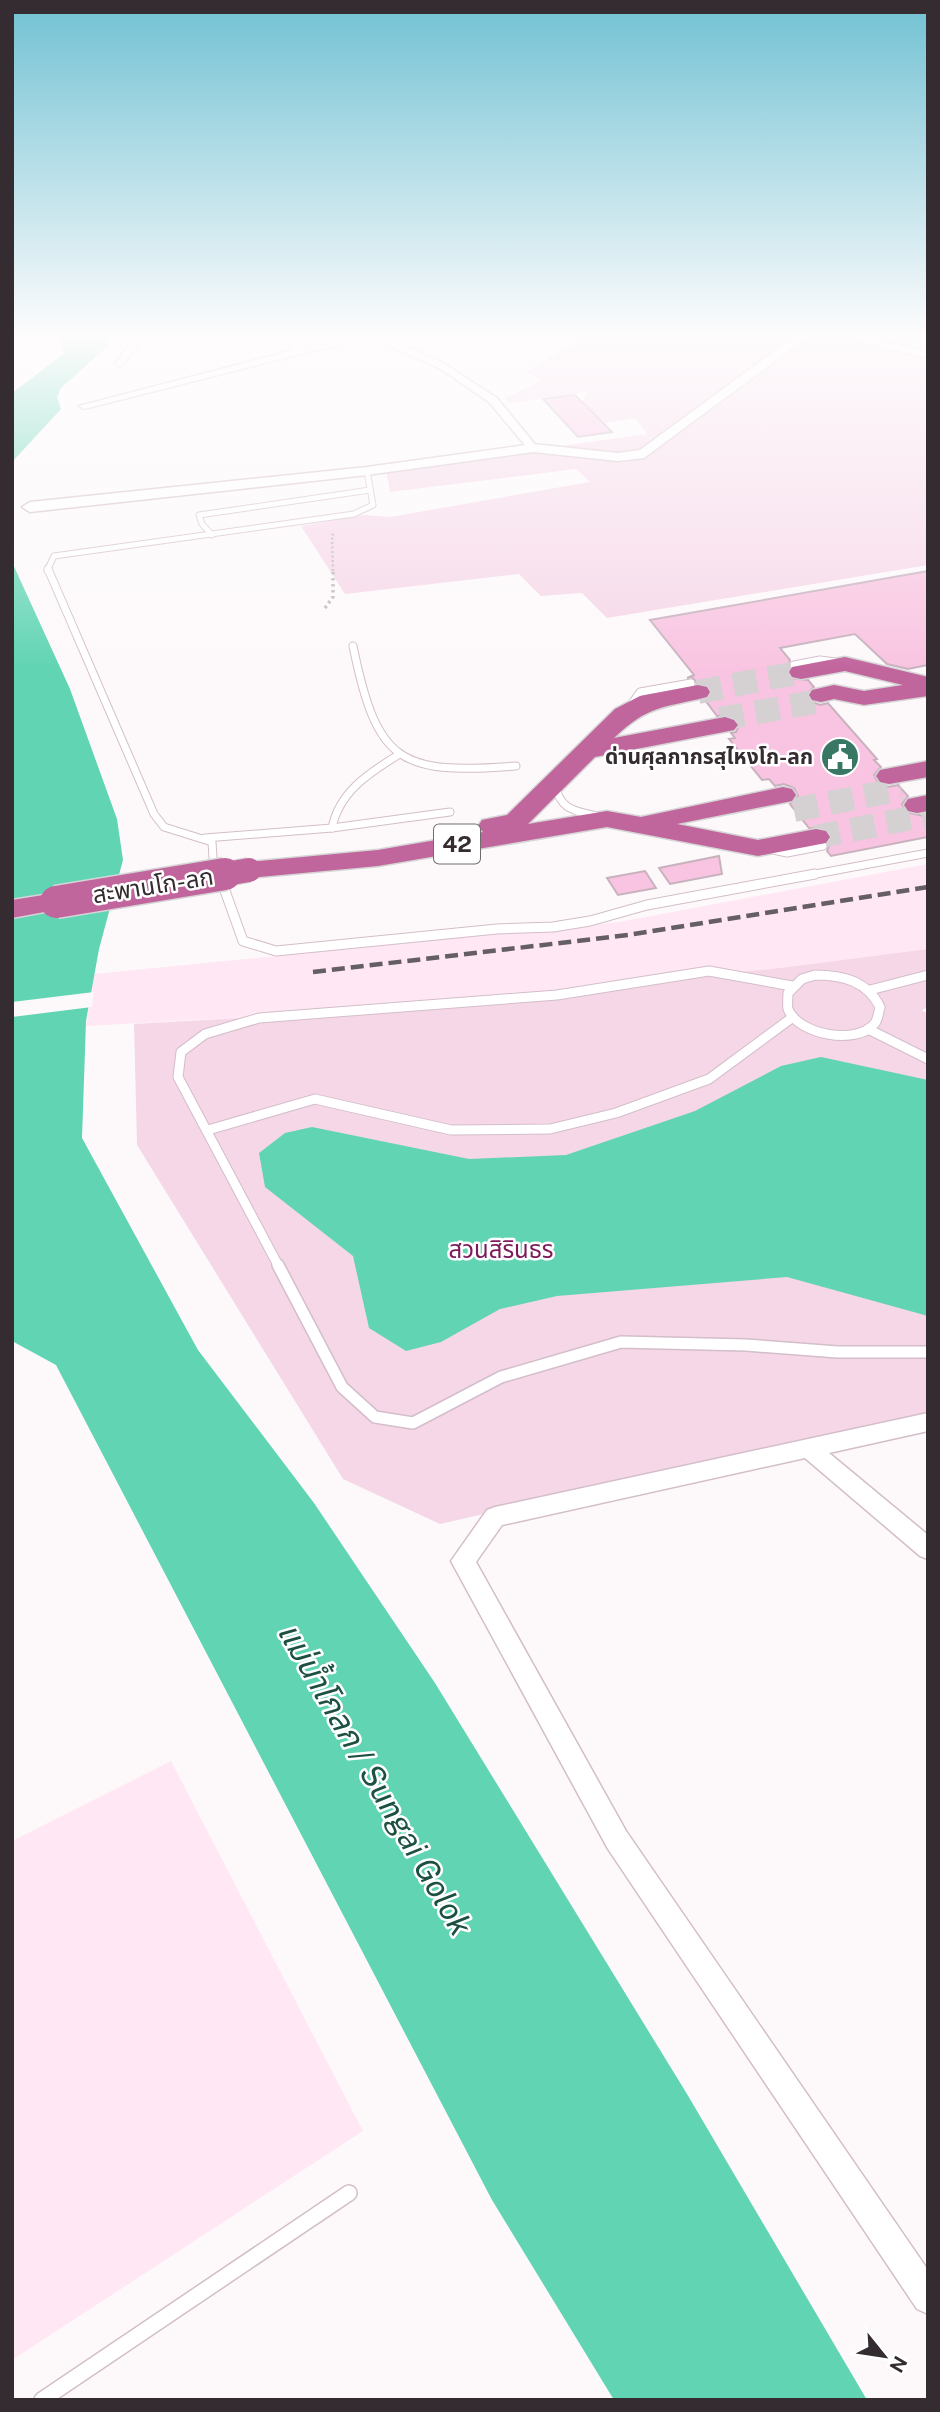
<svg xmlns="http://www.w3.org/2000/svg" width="940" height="2412" font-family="'Public Sans','Noto Sans Thai',sans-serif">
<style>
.built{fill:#ffe7f4}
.green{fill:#f6d7e8}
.water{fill:#60d4b3}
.pier{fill:#fdf9fb}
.building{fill:#f9c4e1;stroke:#c7b2be;stroke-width:2}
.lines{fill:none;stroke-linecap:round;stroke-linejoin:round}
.highway-tunnel{stroke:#d5d0d2;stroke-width:24;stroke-dasharray:24 12;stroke-linecap:butt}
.lane-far4-casing{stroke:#d3bec9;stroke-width:7}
.lane-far3-casing{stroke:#d3bec9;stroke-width:9}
.lane-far2-casing{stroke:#d3bec9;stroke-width:11}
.lane-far1-casing{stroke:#d3bec9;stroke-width:14}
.lane-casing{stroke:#d3bec9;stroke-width:18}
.street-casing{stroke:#d3bec9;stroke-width:3}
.secondary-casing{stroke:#d3bec9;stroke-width:3}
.highway-casing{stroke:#d6d5d6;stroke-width:3}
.path-far1{stroke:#bcb7ba;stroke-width:2.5;stroke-dasharray:2 2.5;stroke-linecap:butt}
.path{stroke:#bcb7ba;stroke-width:3.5;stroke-dasharray:2.5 3.5;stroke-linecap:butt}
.lane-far4{stroke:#fff;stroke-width:5}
.lane-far3{stroke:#fff;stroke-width:7}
.lane-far2{stroke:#fff;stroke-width:9}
.lane-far1{stroke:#fff;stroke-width:11}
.lane{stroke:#fff;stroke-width:15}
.street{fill:#fff;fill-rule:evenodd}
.secondary{fill:#fff;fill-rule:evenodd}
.highway{fill:#c1659d;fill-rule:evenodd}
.rail{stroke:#655e62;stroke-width:4.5;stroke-dasharray:13 6;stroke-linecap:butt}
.highway-bridge-far1-casing{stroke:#d6d5d6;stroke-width:26;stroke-linecap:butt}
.highway-bridge-casing{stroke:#d6d5d6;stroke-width:35;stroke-linecap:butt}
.highway-bridge-far1{stroke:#c1659d;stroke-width:24}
.highway-bridge{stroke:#c1659d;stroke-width:32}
.labels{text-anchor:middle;stroke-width:5;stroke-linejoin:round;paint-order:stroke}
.far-poi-label{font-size:21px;font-weight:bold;fill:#342c30;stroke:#fff;text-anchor:end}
.shield{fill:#fff;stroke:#716b6e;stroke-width:2}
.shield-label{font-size:23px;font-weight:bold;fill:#342c30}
.street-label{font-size:24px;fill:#342c30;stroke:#fff}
.park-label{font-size:24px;fill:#7b1b5c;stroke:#fff}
.near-water-label{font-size:32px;font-style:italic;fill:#1e5042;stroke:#fff}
</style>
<rect width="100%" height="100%" fill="#fdf9fb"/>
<g class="built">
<path d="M928,864V949L779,968L357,1011L86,1026L94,974L619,922Z"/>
<path d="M171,1761L363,2131L12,2360V1841Z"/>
</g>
<g class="green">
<path d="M586,333H928V565L607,618L582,593L541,596L519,574L345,594L301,526L364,515L390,517L590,482L576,469L390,492L386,470L647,434L635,418L587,426L579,410L587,392L510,403L505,398L541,381L526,372L589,334Z"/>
<path d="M928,949V1007L922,1010L928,1014V1412L440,1524L343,1479L137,1145L134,1024L357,1011L779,968Z"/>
</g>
<g class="water">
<path d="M57,333H111L108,346L61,388L57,397L61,409L12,462V393L65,353Z"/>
<path d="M12,562L70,689L117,819L123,860L99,949L86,1021L82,1138L198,1350L314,1503L435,1683L687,2094L867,2400H614L492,2200L56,1365L12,1341Z"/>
<path d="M821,1057L928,1080V1316L787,1277L557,1296L500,1309L441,1342L406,1351L369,1328L353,1256L265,1187L259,1153L285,1133L312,1127L469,1159L566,1155L695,1111L781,1066Z"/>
</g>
<path class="pier" d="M94,992L92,1007L12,1017V1002Z"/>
<g class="building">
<path d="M575,395L612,432L578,437L543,399Z"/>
<path d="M928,571V665L908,669L887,664L855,634L780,648L790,660L787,671L790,678L808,680L814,687L807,694L810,701L820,705L828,703L877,759L874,760L881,767L874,775L878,783L888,787L898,785L908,796L902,804L906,812L928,817V837L831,856L827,851L832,838L828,830L809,828L790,804L798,796L794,788L784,784L775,786L769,779L762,780L729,739L735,738L731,733L736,732L740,723L735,718L726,715L717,716L705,700L712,693L709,686L697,683L692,677L687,678L694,675L650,620Z"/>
<path d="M719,856L722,874L670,884L659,868Z"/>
<path d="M645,871L656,888L618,895L607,878Z"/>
</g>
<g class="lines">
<g class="highway-tunnel">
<path d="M698,692L801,672"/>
<path d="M720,719L825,700"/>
<path d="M794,810L901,789"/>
<path d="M816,837L926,815"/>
</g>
<defs>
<g id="lane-far4">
<path d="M212,535L202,524L199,515L370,490"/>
<path d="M47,571L54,556L354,514L373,505L367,471"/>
</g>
<g id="lane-far3">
<path d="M48,569L154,814L164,827L212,842L213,858L219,876"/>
<path d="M353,646C377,763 399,775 516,766"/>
<path d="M794,665L820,660L835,662"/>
<path d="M629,708L640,692L691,683"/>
<path d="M554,784C562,812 574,810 600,817"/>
<path d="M332,828C339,792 369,773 398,755"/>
<path d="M205,838L332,828L450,812"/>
<path d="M769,849L787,853L823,846"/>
<path d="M805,876L928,853"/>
</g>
<g id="lane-far2">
<path d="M219,874L243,941L276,951L497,929L553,927L590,921L647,905L815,874"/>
<path d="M815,975C843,975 867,981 880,1007C879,1011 878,1019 875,1023C858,1046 798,1035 788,1009C787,1005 788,998 788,993L802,979Z"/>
<path d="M870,990L928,975"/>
<path d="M868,1029L928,1059"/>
<path d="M208,1130L315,1099L451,1130L550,1129L616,1113L709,1079L793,1017"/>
<path d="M279,1267L178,1077L181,1052L205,1034L259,1018L557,995L709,971L792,986"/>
</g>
<path id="lane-far1" d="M278,1265L342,1387L375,1417L413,1423L501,1377L621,1342L746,1345L838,1352H928"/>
<path id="lane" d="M42,2400L349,2193"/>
<g id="street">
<path d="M120,333H130L138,346L120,367L115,364L128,346Z"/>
<path d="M279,333H289L302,348L363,333H379L445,364L497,398L538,448L529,450L489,402L439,368L369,337L84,409L79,406L294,350Z"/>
<path d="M825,333H842L928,352V358Z"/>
<path d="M928,1413V1431L829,1453L928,1535V1559L920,1556L805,1458L502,1525L476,1562L626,1831L928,2270V2314L917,2309L608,1849L451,1561L487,1510L495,1507Z"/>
</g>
<path id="secondary" d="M799,333H813L644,458L618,461L533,452L367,475L30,512L22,507L30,502L367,467L533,444L618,453L640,450Z"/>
<g id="highway">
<path d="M845,657L928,677V696L864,705L834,699L821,702L812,700L809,695L812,690L834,685L864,691L903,685L845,671L801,679L792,677L789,672L792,667Z"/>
<path d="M698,685L707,687L710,692L707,697C663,708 648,705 614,738L725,717L734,720L738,725L734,730L595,757L528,824L607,811L641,817L783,787L792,789L796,795L792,801L677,824L758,840L816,829L826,831L830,837L826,843L758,856L607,827L378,866L249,878L239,876L235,870L239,864L249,862L378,850L483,832L478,826L482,820L507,815L615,709L640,696Z"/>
<path d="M928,761V777L889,784L880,782L876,776L880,770Z"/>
<path d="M928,795V811L917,813L908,811L904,805L908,799Z"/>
<path d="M56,893L66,896L70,902L66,908L12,918V900Z"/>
</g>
</defs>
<use href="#lane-far4" class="lane-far4-casing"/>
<use href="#lane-far3" class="lane-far3-casing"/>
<use href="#lane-far2" class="lane-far2-casing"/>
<use href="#lane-far1" class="lane-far1-casing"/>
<use href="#lane" class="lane-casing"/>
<use href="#street" class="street-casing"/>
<use href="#secondary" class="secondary-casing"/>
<use href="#highway" class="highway-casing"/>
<path class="path-far1" d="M333,571L332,535L336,533"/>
<path class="path" d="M325,608L333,597V569"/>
<use href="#lane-far4" class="lane-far4"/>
<use href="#lane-far3" class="lane-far3"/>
<use href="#lane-far2" class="lane-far2"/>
<use href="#lane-far1" class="lane-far1"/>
<use href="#lane" class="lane"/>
<use href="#street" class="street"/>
<use href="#secondary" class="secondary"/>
<use href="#highway" class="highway"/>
<path class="rail" d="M313,972L628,935L928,887"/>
<defs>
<path id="highway-bridge-far1" d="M215,876L249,870"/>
<path id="highway-bridge" d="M56,902L225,874"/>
</defs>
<use href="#highway-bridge-far1" class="highway-bridge-far1-casing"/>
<use href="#highway-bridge" class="highway-bridge-casing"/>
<use href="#highway-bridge-far1" class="highway-bridge-far1"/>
<use href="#highway-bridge" class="highway-bridge"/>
</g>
<linearGradient id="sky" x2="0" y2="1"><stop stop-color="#71c1d3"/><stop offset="0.5" stop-color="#fefcfd"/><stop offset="1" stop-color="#fefcfd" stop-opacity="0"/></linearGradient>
<rect width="940" height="671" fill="url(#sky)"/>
<defs>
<symbol id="civic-disc" viewBox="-11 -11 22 22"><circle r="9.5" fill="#387764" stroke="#fff"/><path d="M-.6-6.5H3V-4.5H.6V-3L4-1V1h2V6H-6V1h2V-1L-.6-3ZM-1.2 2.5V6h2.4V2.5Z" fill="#fff"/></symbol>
</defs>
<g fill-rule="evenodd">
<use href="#civic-disc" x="818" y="735" width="44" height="44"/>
</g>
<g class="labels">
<g class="far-poi-label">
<text x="813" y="764">ด่านศุลกากรสุไหงโก-ลก</text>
</g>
<rect class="shield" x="434" y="824.5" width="46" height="39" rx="5"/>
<g class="shield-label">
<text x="457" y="852">42</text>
</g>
<g class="street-label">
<text transform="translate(153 886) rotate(-9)" y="8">สะพานโก-ลก</text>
</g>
<g class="park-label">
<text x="501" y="1258">สวนสิรินธร</text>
</g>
<g class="near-water-label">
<text transform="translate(375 1779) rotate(60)" y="11">แม่น้ำโกลก / Sungai Golok</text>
</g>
</g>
<rect width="940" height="2412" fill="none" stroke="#342c30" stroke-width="28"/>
<g transform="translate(884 2356) rotate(120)" stroke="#ffffff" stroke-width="5" paint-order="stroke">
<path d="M0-5L12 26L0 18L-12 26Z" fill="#342c30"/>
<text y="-10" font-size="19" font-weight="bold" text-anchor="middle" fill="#342c30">N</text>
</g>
</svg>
